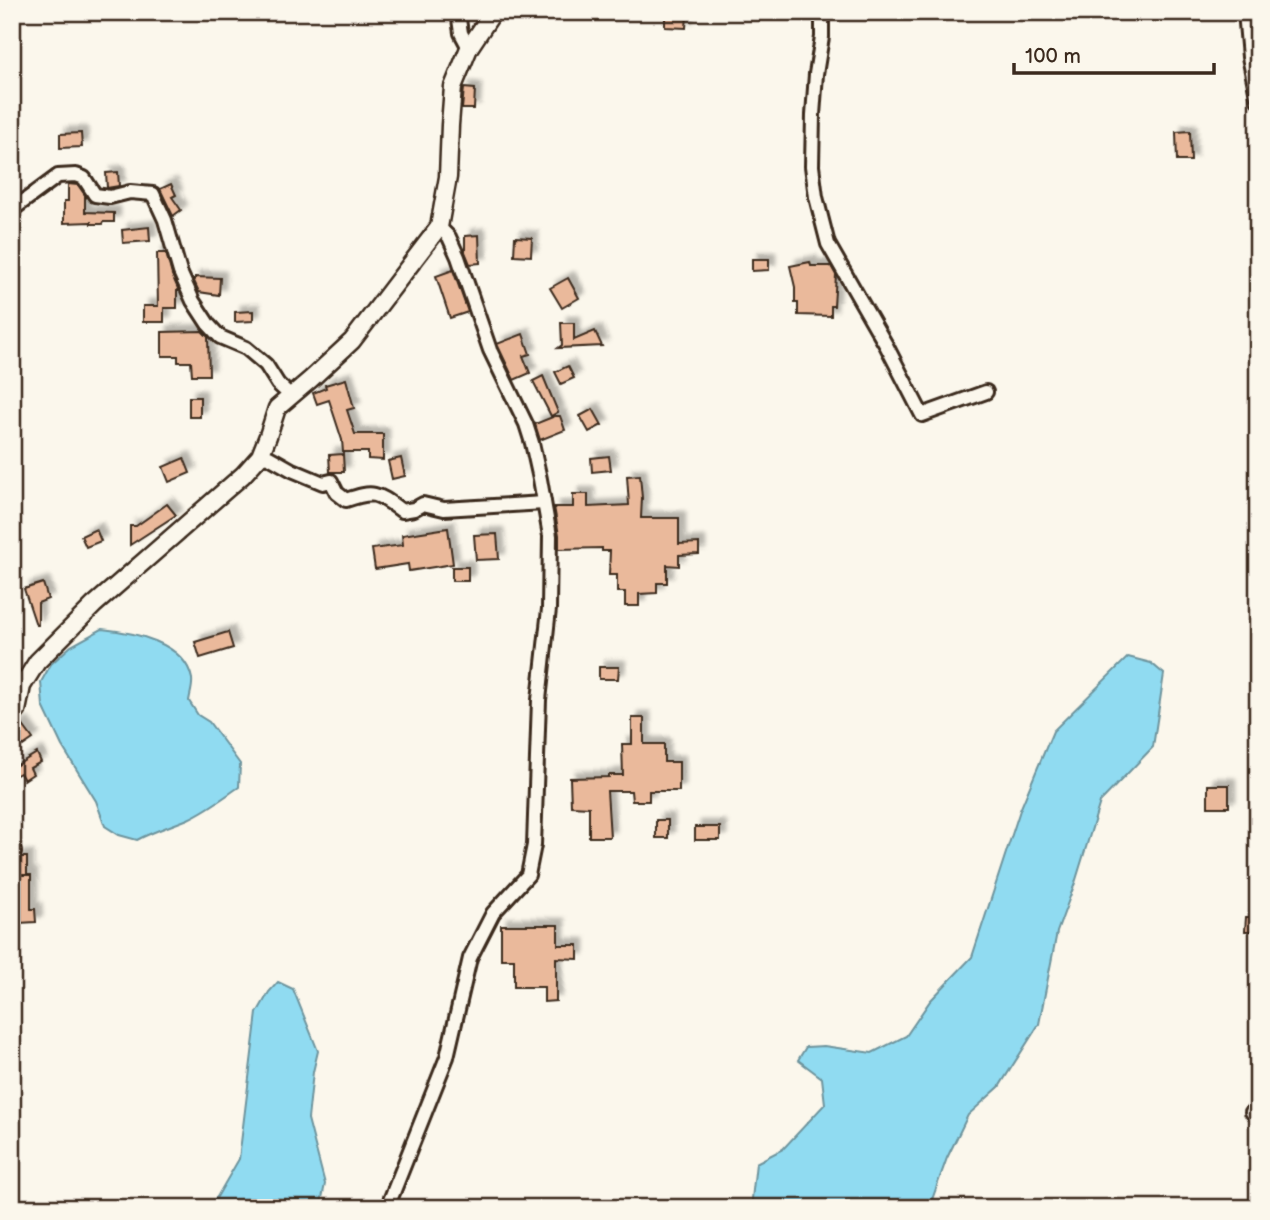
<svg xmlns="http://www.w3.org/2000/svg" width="1270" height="1220" font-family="'Balsamiq Sans',sans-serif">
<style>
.water{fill:#90dbf1;stroke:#6e949d;stroke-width:2}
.building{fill:#eab99b;stroke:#3b2a1e;stroke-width:2;filter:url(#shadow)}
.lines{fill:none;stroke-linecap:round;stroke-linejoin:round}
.minor-casing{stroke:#3b2a1e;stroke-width:18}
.tertiary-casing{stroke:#3b2a1e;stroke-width:21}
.minor{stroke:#fbf7ec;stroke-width:12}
.tertiary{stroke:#fbf7ec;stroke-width:16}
</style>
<defs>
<filter id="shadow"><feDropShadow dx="6" dy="-6" stdDeviation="2" flood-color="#0004"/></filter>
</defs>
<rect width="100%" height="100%" fill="#fbf7ec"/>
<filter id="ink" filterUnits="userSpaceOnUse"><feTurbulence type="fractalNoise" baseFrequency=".0143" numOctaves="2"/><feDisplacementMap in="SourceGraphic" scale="14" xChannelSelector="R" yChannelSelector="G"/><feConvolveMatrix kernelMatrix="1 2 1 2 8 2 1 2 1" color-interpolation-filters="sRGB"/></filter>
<g filter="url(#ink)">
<g class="water">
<path d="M102,629C132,632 185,642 192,679C193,686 190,694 189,701L198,715L209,722L240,764L239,787C223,798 206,811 188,819C171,826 154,831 137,840L119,835L105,826L96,801L62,746L43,706L41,682L51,664L71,646Z"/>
<path d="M1128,657L1151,663L1164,674L1153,747L1100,802L1075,883L1057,932L1039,1024L999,1087L968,1115L947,1158L929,1208H751L756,1163L783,1149L825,1104L822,1078L798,1060L806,1047L824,1046L872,1053L906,1036L930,1001L972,957L1020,810L1053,731Z"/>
<path d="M278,982L293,989L318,1051L313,1072L308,1119L325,1184L320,1208H208L217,1197L239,1159L257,1013L269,992Z"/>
</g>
<g class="building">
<path d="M665,15H687L686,28L665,27Z"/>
<path d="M464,88L475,89L474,109H462Z"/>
<path d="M1190,131L1191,161H1177L1176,132Z"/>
<path d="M81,133L82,147L60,148V134Z"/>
<path d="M118,172L119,186L107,188L106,173Z"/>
<path d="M68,184L78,185L85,195V212L114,213V222H103L102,224H91V222L64,223V201H68Z"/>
<path d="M171,184L176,195L172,197L181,210L173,216L160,189Z"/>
<path d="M149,227L150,241L123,243L122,230Z"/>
<path d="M479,235L480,263L470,264L465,252V236Z"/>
<path d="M515,237L532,238L531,256L514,255Z"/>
<path d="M157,253H166L172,275L179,291H177V308H164V322H143V306H158Z"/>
<path d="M752,259H769V270L752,271Z"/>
<path d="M810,262L811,266H831L836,275L834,306H831V316L798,315V303H795V287L790,266Z"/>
<path d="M453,270L468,312L450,318L436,276Z"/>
<path d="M195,277L220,278L219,295L199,292L193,279H195Z"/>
<path d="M568,278L579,298L562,308L550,288Z"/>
<path d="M253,311V321L235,322V312Z"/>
<path d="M561,323H574V340L595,331L602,346L558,348L562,345Z"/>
<path d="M202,331L208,337L209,375H192L191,362H178V356H162V332Z"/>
<path d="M523,334L530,354L523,356L530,373L514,380L497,344Z"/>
<path d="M568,366L574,378L561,384L555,372Z"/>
<path d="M543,376L558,412L551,416L533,381Z"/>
<path d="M346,379L354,408L347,410L355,434H383V460L368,459V452H343L342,440L329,400L317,404L313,393L326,388L325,385Z"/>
<rect x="189" y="397" width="11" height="20"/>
<path d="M593,409L602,425L589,432L580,416Z"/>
<path d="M555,416H560L565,430L540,440L535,424Z"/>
<path d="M343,454L344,472H330L329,455Z"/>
<path d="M609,456L611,470L592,472L591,458Z"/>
<path d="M184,458L190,473L169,482L163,467Z"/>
<path d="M401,458L405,476L392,479L388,461Z"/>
<path d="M640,475L642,498L641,518H679V544L699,543V554L679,555V566L667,565V583H657V593L639,594V606H625V592H617V575H609L610,551H602V548L559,549V535L554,507H573V494H588V507L629,505L627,476Z"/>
<path d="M167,504L176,515L130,545V526H136Z"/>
<path d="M448,528L453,564L409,571L408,564L375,569L372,549L403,545L402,535Z"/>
<path d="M96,529L101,541L86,547L81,536Z"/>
<path d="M497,534L499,559L476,560L474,535Z"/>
<rect x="452" y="567" width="16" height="14"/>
<path d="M43,583L48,599L38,603V625H36L24,589Z"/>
<path d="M228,632L233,648L200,658L195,642Z"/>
<path d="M599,667H619L618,679H599Z"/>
<path d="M632,718H644V744H664V762H679V791H649V801H632L631,791H607L610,837H589V807L571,806L570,778L609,777V775H623L622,744H632Z"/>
<path d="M22,724L33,739L23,746L12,732Z"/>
<path d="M37,753L41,762L30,768L33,774L24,780L20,773L13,777L12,768Z"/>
<rect x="1208" y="785" width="21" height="22"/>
<rect x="656" y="820" width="12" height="18"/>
<rect x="695" y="827" width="25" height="13"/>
<path d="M20,857H27V875H22H31V909H35L36,922L19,923L20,875H16L15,860Z"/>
<path d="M1246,917H1258V931H1245Z"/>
<path d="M501,925H558V945H578V959L556,958V1001L544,1002V987H514V959H501Z"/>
</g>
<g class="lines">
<defs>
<g id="minor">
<path d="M458,12L461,33L469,48"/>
<path d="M822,12V37L816,74L813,115L812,166L816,197L828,244L886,345L922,415L986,392"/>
<path d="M1245,12L1249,57L1258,100"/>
<path d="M12,210L58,176L76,175L84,178L95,195L110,197L130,192L153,194L165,220L180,272L193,301L208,324L220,337L246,348L266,365L278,384L291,396"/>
<path d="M260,456L269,457L292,470L323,483L331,481L337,493L346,500C375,490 377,493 402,511L414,509L423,504L444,509L544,503"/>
<path d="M12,848L14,851"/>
<path d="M1252,1112L1258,1106"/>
<path d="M387,1208L447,1057L470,958L493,913L528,875L534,845L539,700L549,609L550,536L540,479L532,443L526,424L490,350L458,257L449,237L439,227"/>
</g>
<path id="tertiary" d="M12,715L17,711L22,686L37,662L94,605L243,475L260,456L268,436L277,408L311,379L352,341L439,227L448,177L450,125L453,87L469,48L493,12"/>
</defs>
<use href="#minor" class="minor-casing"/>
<use href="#tertiary" class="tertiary-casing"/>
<use href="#minor" class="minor"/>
<use href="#tertiary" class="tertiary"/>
</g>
</g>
<rect width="1270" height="1220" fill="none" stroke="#fbf7ec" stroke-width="42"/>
<rect x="21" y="21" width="1228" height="1178" fill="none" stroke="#3b2a1e" stroke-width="2.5" filter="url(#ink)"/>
<path d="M1014 63v10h200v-10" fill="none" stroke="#3b2a1e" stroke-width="3.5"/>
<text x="1025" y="63" font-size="21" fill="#3b2a1e" stroke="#fbf7ec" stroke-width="5" paint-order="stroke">100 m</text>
</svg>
